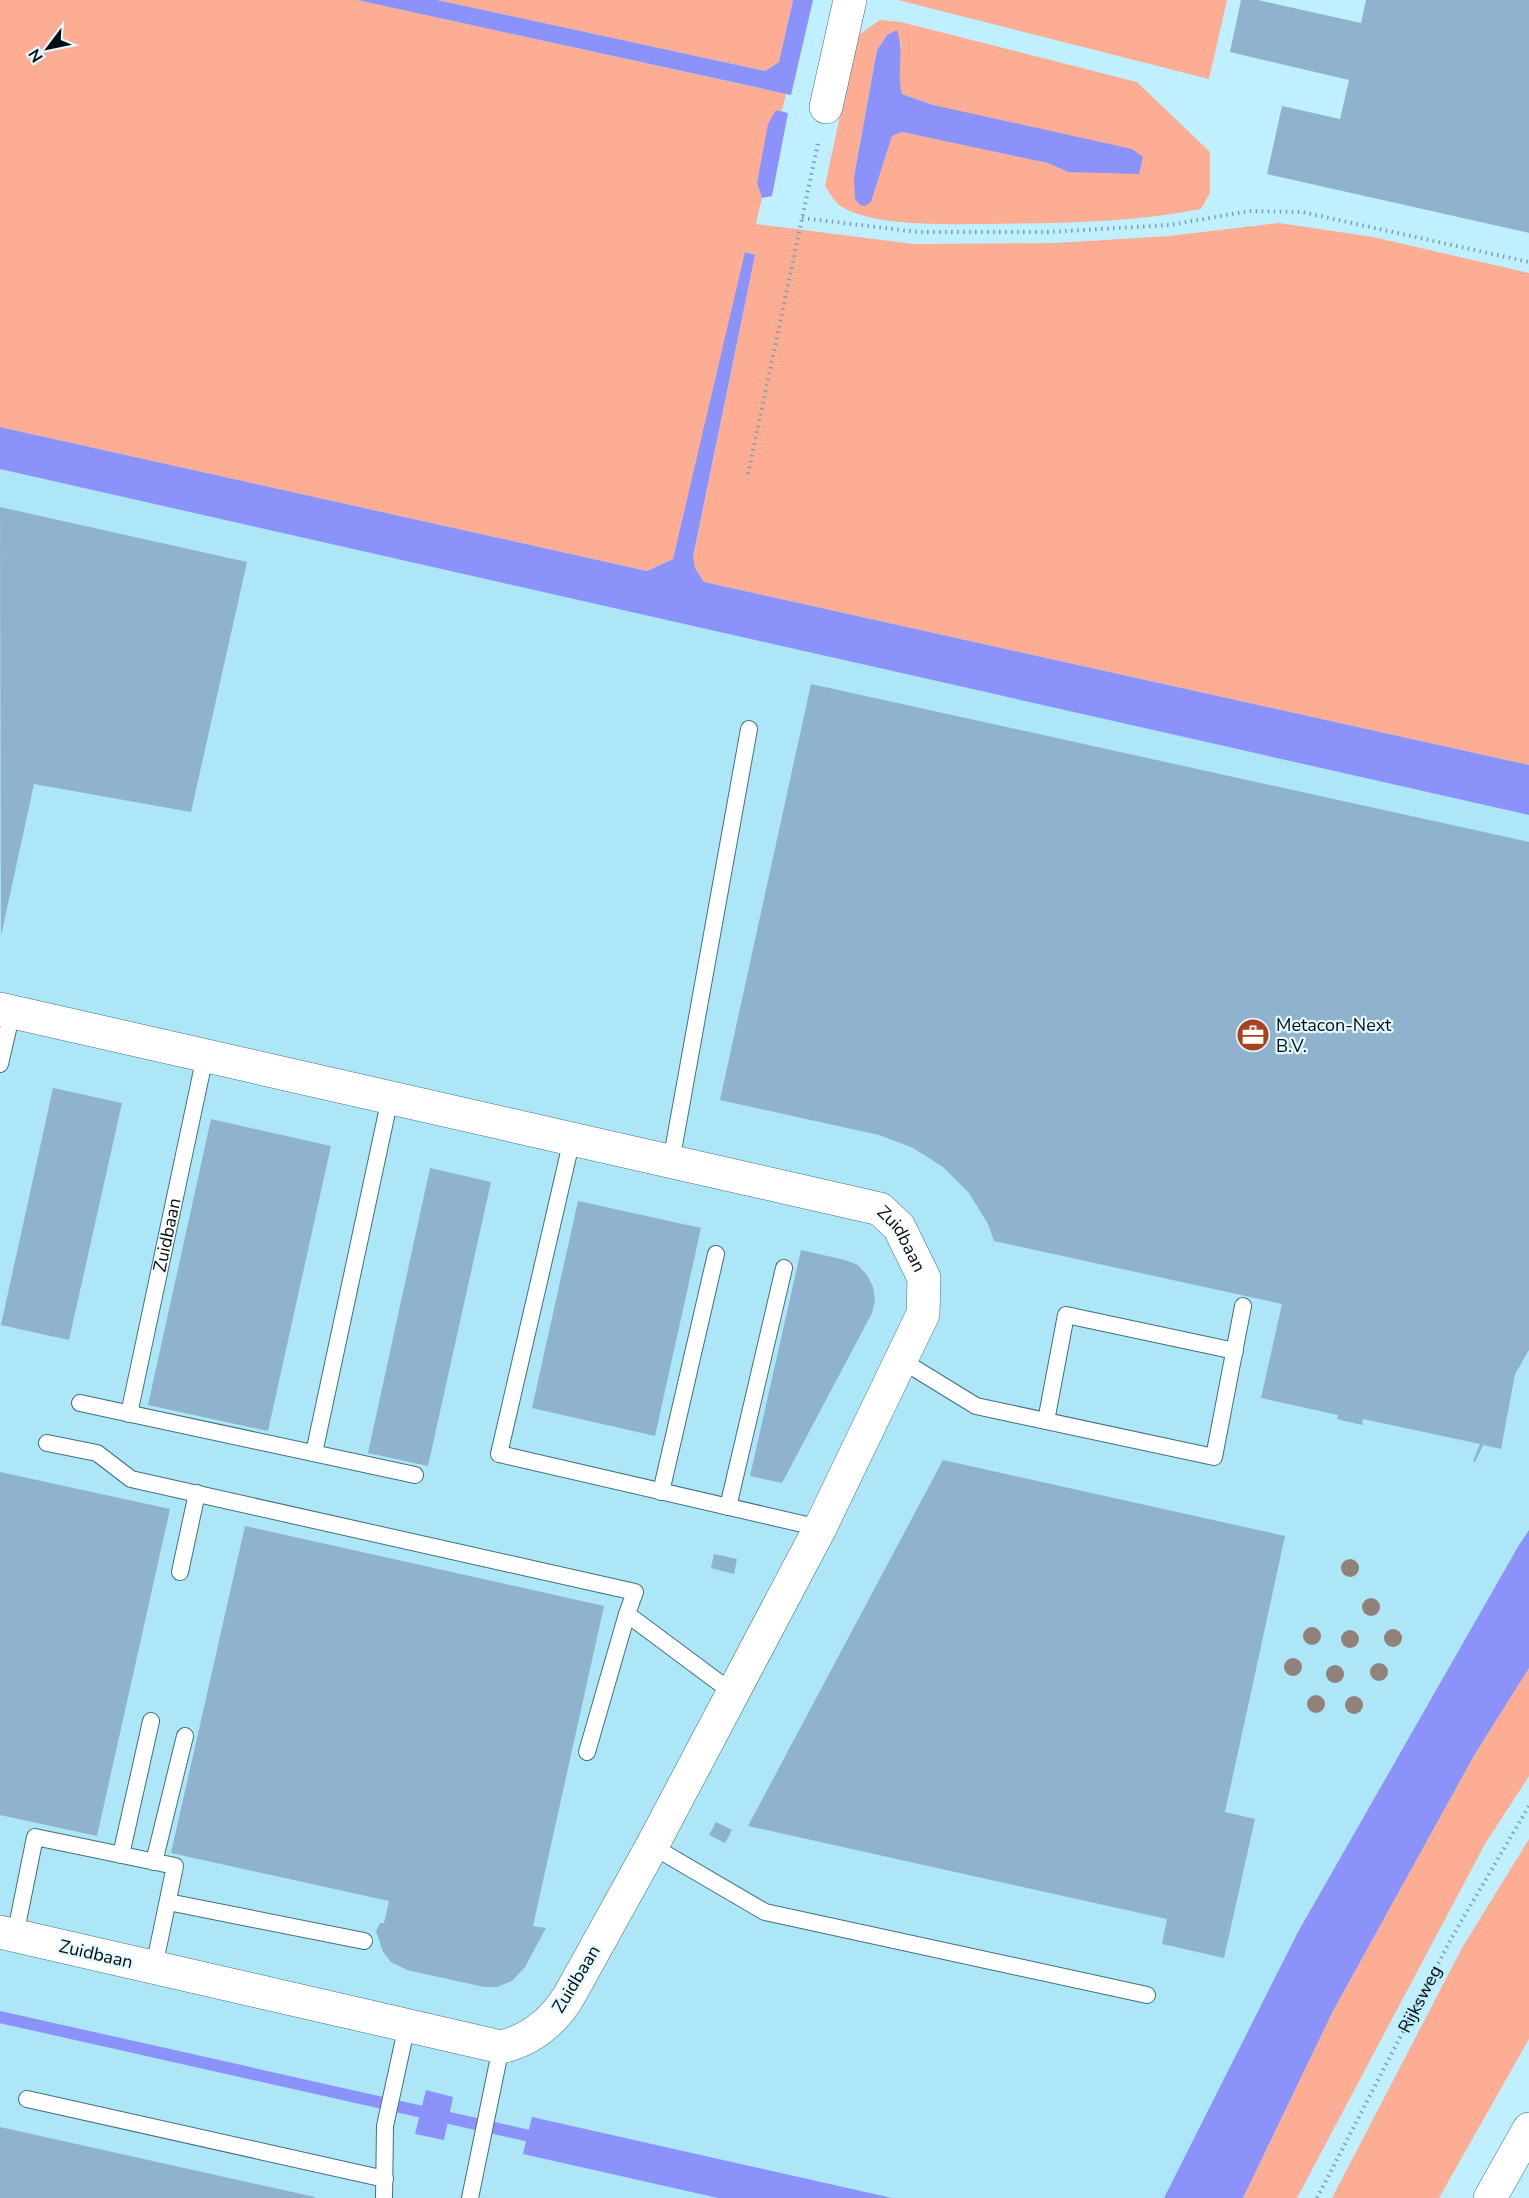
<svg xmlns="http://www.w3.org/2000/svg" width="1529" height="2198" font-family="'Nunito Sans',sans-serif">
<style>
.built{fill:#ace6f7}
.green{fill:#fdad94;fill-rule:evenodd}
.water{fill:#8b93fa}
.lines{fill:none;stroke-linecap:round;stroke-linejoin:round}
.stream{stroke:#8b93fa;stroke-width:12}
.building{fill:#8fb3cc}
.lane-casing{stroke:#43707d;stroke-width:18}
.street-casing{stroke:#43707d;stroke-width:34}
.highway-casing{stroke:#43707d;stroke-width:34}
.path{stroke:#7ca0ab;stroke-width:4;stroke-dasharray:1.5 4.5;stroke-linecap:butt}
.lane{stroke:#fff;stroke-width:16}
.street{stroke:#fff;stroke-width:33}
.highway{stroke:#fff;stroke-width:33}
.tree{fill:#92817a}
.labels{text-anchor:middle;stroke-width:4.5;stroke-linejoin:round;paint-order:stroke}
.poi-label{font-size:18px;fill:#000e13;stroke:#e5f8fe;text-anchor:start}
.street-label{font-size:18px;fill:#000e13;stroke:#e5f8fe}
</style>
<rect width="100%" height="100%" fill="#c0f0ff"/>
<path class="built" d="M0,446L1529,793V1602L1206,2198H0Z"/>
<g class="green">
<path d="M0,0H357L786,94L782,111L776,110L757,183L762,198L756,224L914,244L1056,243L1169,236L1279,223L1373,237L1529,273V765L704,582L695,568L693,558L755,255L746,252L673,559L647,571L0,427Z"/>
<path d="M437,0H793L779,62L765,71Z"/>
<path d="M898,0H1227L1209,79Z"/>
<path d="M880,20L901,22L1137,82L1210,152V193L1201,209C1131,223 1058,223 986,224C947,224 876,227 842,207C835,203 829,192 825,186L857,36ZM887,35L901,42L898,81L902,94L933,105L1068,172L1048,163L902,132L892,136L871,202L854,177L877,50Z"/>
<path d="M1529,1668V1776L1485,1844L1297,2198H1243L1333,2011L1475,1754Z"/>
<path d="M1529,1839V2039L1439,2198H1332L1462,1948Z"/>
</g>
<g class="water">
<path d="M357,0H437L765,71L779,62L793,0H813L791,95Z"/>
<path d="M897,30C905,51 896,73 902,94L933,105L1132,149L1143,157L1139,174L1068,172L1048,163L902,132L892,136L871,202L865,206L860,205L855,199L854,177L877,50L887,35Z"/>
<path d="M776,110L788,113L772,196L762,198L757,183L768,124Z"/>
<path d="M745,252L755,255L693,557L695,568L704,582L1529,765V815L0,469V427L647,571L673,559Z"/>
<path d="M1529,1530V1668L1475,1754L1333,2011L1243,2198H1164L1298,1932L1519,1545Z"/>
<path d="M426,2090L453,2097L444,2140L415,2134Z"/>
<path d="M532,2117L892,2198H718L523,2154Z"/>
</g>
<g class="lines">
<path class="stream" d="M0,2017L543,2139"/>
</g>
<g class="building">
<path d="M1241,0H1258L1361,23L1366,0H1529V233L1267,174L1282,106L1340,119L1349,80L1230,52Z"/>
<path d="M0,507L247,562L191,812L34,784L1,936Z"/>
<path d="M811,684L1529,842V1350L1515,1374L1501,1449L1483,1445L1475,1462L1473,1461L1480,1444L1363,1419L1362,1425L1337,1419L1338,1415L1261,1398L1282,1304L994,1241L988,1224L969,1193L943,1167L913,1148L879,1135L720,1100Z"/>
<path d="M53,1088L122,1103L69,1340L1,1325Z"/>
<path d="M211,1119L331,1146L268,1431L148,1405Z"/>
<path d="M430,1168L491,1182L428,1466L368,1453Z"/>
<path d="M578,1201L701,1228L655,1436L532,1408Z"/>
<path d="M801,1250L845,1260L858,1265L867,1275L873,1287L875,1300L872,1313L782,1483L750,1476Z"/>
<path d="M943,1460L1285,1536L1225,1812L1255,1819L1224,1958L1162,1944L1167,1919L748,1826Z"/>
<path d="M0,1472L170,1509L97,1836L0,1815Z"/>
<path d="M245,1526L604,1606L533,1926L546,1928L525,1967L512,1981L497,1987H484L407,1970L391,1962L383,1952L376,1931L380,1923H384L389,1901L171,1853Z"/>
<path d="M714,1554L737,1559L734,1574L711,1568Z"/>
<path d="M716,1822L732,1830L725,1843L709,1835Z"/>
<path d="M0,2127L315,2197L314,2198H0Z"/>
</g>
<g class="lines">
<defs>
<g id="lane">
<path d="M0,1064L12,1012"/>
<path d="M572,1139L499,1454L820,1528"/>
<path d="M671,1162L749,729"/>
<path d="M901,1360L976,1406L1214,1457L1243,1306"/>
<path d="M80,1403L415,1475"/>
<path id="s2" d="M129,1414L205,1056"/>
<path d="M1046,1421L1066,1315L1235,1351"/>
<path d="M47,1443L97,1453L131,1479L635,1592L627,1614"/>
<path d="M314,1453L390,1098"/>
<path d="M661,1492L716,1254"/>
<path d="M728,1507L784,1268"/>
<path d="M180,1572L197,1493"/>
<path d="M587,1752L627,1614L733,1693"/>
<path d="M652,1846L765,1912L1147,1995"/>
<path d="M121,1855L151,1721"/>
<path d="M154,1862L185,1736"/>
<path d="M168,1902L364,1941"/>
<path d="M15,1936L35,1837L175,1866L154,1967"/>
<path d="M27,2099L385,2179"/>
<path d="M384,2198L385,2126L407,2025"/>
<path d="M470,2198L501,2047"/>
</g>
<g id="street">
<path d="M826,107L850,0"/>
<path id="s3" d="M0,1009L880,1209L899,1227L924,1278L923,1314L820,1528L652,1846L569,1996C553,2022 531,2040 501,2047L0,1932"/>
</g>
<path id="highway" d="M1490,2198L1529,2129"/>
</defs>
<use href="#lane" class="lane-casing"/>
<use href="#street" class="street-casing"/>
<use href="#highway" class="highway-casing"/>
<g class="path">
<path d="M802,218L918,232H1049L1170,225L1249,211L1302,212L1529,262"/>
<path d="M748,474L818,143"/>
<path id="s1" d="M1317,2198L1452,1937L1529,1806"/>
</g>
<use href="#lane" class="lane"/>
<use href="#street" class="street"/>
<use href="#highway" class="highway"/>
</g>
<g class="tree">
<circle cx="1350" cy="1568" r="9"/>
<circle cx="1371" cy="1607" r="9"/>
<circle cx="1312" cy="1636" r="9"/>
<circle cx="1393" cy="1638" r="9"/>
<circle cx="1350" cy="1639" r="9"/>
<circle cx="1293" cy="1667" r="9"/>
<circle cx="1379" cy="1672" r="9"/>
<circle cx="1335" cy="1674" r="9"/>
<circle cx="1316" cy="1704" r="9"/>
<circle cx="1354" cy="1705" r="9"/>
</g>
<defs>
<symbol id="office-disc" viewBox="-11 -11 22 22"><circle r="9.5" fill="#a9421f" stroke="#e5f8fe"/><path d="M-6-3h4V-5.5h4V-3h4V5H-6ZM-1-4.5V-3h2v-1.5ZM-6 0V1H6V0Z" fill="#fff"/></symbol>
</defs>
<g fill-rule="evenodd">
<use href="#office-disc" x="1234" y="1016" width="38" height="38"/>
</g>
<g class="labels">
<g class="poi-label">
<text x="1276" y="1031">Metacon-Next<tspan x="1276" dy="21">B.V.</tspan></text>
</g>
<g class="street-label">
<text dy="6" stroke="none"><textPath href="#s2" startOffset="183">Zuidbaan</textPath></text>
<text dy="6" stroke="none"><textPath href="#s3" startOffset="940">Zuidbaan</textPath></text>
<text transform="translate(96 1954) rotate(13)" y="6">Zuidbaan</text>
<text transform="translate(576 1979) rotate(-59)" y="6">Zuidbaan</text>
<text dy="6" stroke="none"><textPath href="#s1" startOffset="224">Rijksweg</textPath></text>
</g>
</g>
<g transform="translate(48 48) rotate(238)" stroke="#e5f8fe" stroke-width="4.5" paint-order="stroke">
<path d="M0-4.5L10 22L0 15L-10 22Z" fill="#000e13"/>
<text y="-9" font-size="16" font-weight="bold" text-anchor="middle" fill="#000e13">N</text>
</g>
</svg>
